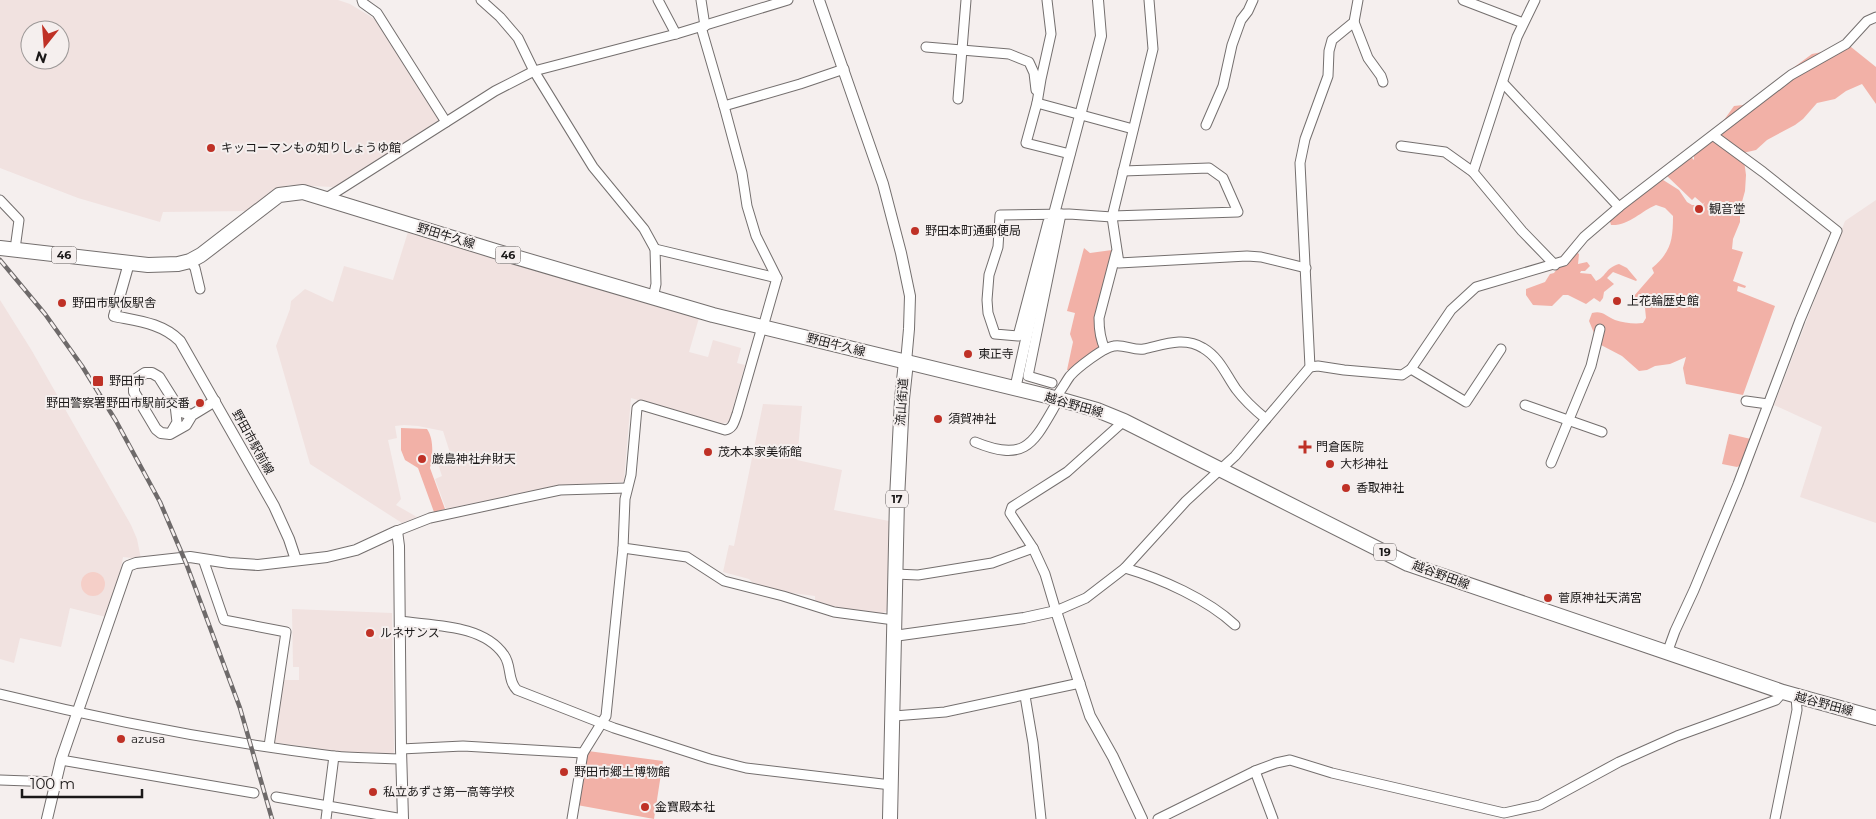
<svg xmlns="http://www.w3.org/2000/svg" width="1876" height="819" font-family="Montserrat,'Noto Sans JP',sans-serif">
<style>
.built{fill:#f1e2e0;fill-rule:evenodd}
.green{fill:#f2b1a7}
.water{fill:#f5cfc8}
.lines{fill:none;stroke-linecap:round;stroke-linejoin:round}
.minor-casing{stroke:#746f6e;stroke-width:11}
.tertiary-casing{stroke:#746f6e;stroke-width:12}
.primary-casing{stroke:#746f6e;stroke-width:16}
.minor{stroke:#fff;stroke-width:9}
.tertiary{stroke:#fff;stroke-width:10}
.primary{stroke:#fff;stroke-width:14}
.rail-casing{stroke:#6e6a6a;stroke-width:4.5}
.rail{stroke:#f5efee;stroke-width:2.5;stroke-dasharray:8;stroke-linecap:butt}
.poi-dot{fill:#bf3126;stroke:#f5efee;stroke-width:2}
.labels{text-anchor:middle;stroke-width:4;stroke-linejoin:round;paint-order:stroke}
.shield{fill:#f5efee;stroke:#5c5858;stroke-width:1}
.shield-label{font-size:11px;font-weight:bold;fill:#1a1818}
.poi-label{font-size:12px;fill:#1a1818;stroke:#f5efee;text-anchor:start}
.street-label{font-size:12px;fill:#1a1818;stroke:#f5efee}
</style>
<rect width="100%" height="100%" fill="#f5efee"/>
<g class="built">
<path d="M0,0H338L350,4L373,18L396,44L440,117L439,120L344,182L333,187L289,185L273,191L250,211L163,212L160,222L78,198L0,168ZM30,30H60V60H30Z"/>
<path d="M1876,200V523L1800,497L1822,427L1774,405L1845,221Z"/>
<path d="M408,232L699,318L689,352L708,357L713,340L741,348L737,363L745,365L729,422L721,424L631,398L624,480L623,482L556,486L446,509L435,479L442,476L438,464L452,459L443,431L418,426L404,425L395,426L397,438L388,440L401,499L396,505L417,517L402,523L310,464L276,346L290,309L291,301L305,289L333,302L344,266L393,280Z"/>
<path d="M0,300L32,351L131,525L137,539L141,559L123,557L120,574L106,617L70,608L61,647L20,638L14,663L0,659Z"/>
<path d="M763,404L802,406L797,460L842,470L834,510L889,521L887,611L881,614L835,607L815,601V596L784,592L754,584L749,579L723,572L729,545L734,546Z"/>
<path d="M292,609L392,613L394,752L391,756L334,751L272,742L281,680H299V667H293Z"/>
</g>
<g class="green">
<path d="M1846,43L1876,67V104L1862,84L1846,91L1835,99L1817,103L1803,119L1795,125L1767,140L1756,150L1743,153L1746,175L1745,191L1740,209V222L1733,239L1732,249L1743,252L1733,281L1746,286L1745,288L1738,286L1737,291L1775,306L1743,395L1686,384L1683,368L1686,357L1670,364L1655,366L1647,370L1639,371L1622,356L1601,345L1594,333L1589,321L1592,313C1602,310 1606,316 1615,320C1624,323 1634,324 1643,323L1646,318L1645,308L1633,301L1634,296L1654,273L1652,268C1671,252 1673,240 1673,216L1665,208L1656,205C1641,211 1629,226 1611,225L1609,218L1660,178L1679,190L1687,202L1692,205H1703L1705,202L1703,204L1695,197L1692,200L1667,176L1691,157L1694,160V148L1724,120L1734,106L1743,105L1753,100L1770,85L1812,54L1827,51Z"/>
<path d="M1084,248L1090,253L1112,250L1106,279L1100,349L1071,370H1067L1073,342L1070,334L1075,313L1067,311Z"/>
<path d="M1572,249L1579,254L1578,264L1587,262L1590,266L1585,271H1581L1580,273L1591,274L1596,281C1607,276 1605,268 1619,264L1627,268L1637,280L1636,281L1613,272L1607,278L1614,284L1604,292L1603,298L1600,302L1594,298L1586,304L1568,295H1563L1552,306L1533,305L1526,295V289L1545,282L1550,274L1554,273L1559,266L1562,255Z"/>
<path d="M401,428L427,429C434,439 433,456 430,468L445,509L434,512L418,468L405,460L401,450Z"/>
<path d="M1729,434L1751,439L1741,465L1737,467L1722,464Z"/>
<path d="M588,751L663,761L654,819L577,805L586,755Z"/>
</g>
<circle class="water" cx="93" cy="584" r="12"/>
<g class="lines">
<defs>
<g id="minor">
<path d="M362,0L363,3L377,13L446,122"/>
<path d="M481,0L500,17L518,38L534,71L593,167L644,229L655,249L656,284L653,298"/>
<path d="M658,0L676,34"/>
<path d="M701,0L705,26"/>
<path d="M1047,0L1051,34L1041,79L1037,103L1026,143L1070,154"/>
<path d="M1149,0L1153,49L1112,217L1119,263L1247,256L1261,257L1306,268"/>
<path d="M1463,0L1523,23"/>
<path d="M1354,22L1368,58L1381,76L1383,82"/>
<path d="M701,27L724,106L742,173L747,206L756,236L777,278L763,327"/>
<path d="M926,47L1009,54L1029,62L1034,73L1036,90"/>
<path d="M1503,83L1619,207"/>
<path d="M958,99L966,0"/>
<path d="M1037,103L1133,129"/>
<path d="M724,106L800,84L844,69"/>
<path d="M1206,125L1223,86L1232,45L1241,20L1248,11L1253,0"/>
<path d="M1401,146L1445,152L1473,172L1522,231L1555,265"/>
<path d="M1473,172L1517,37L1535,0"/>
<path d="M325,199L495,91L534,71L676,34L788,0"/>
<path d="M0,200L19,220L15,249"/>
<path d="M1112,216L1238,212L1223,178L1209,168L1123,171"/>
<path d="M1048,222L1018,336L995,334L988,313L987,300L989,275L998,247L1000,215L1069,214L1112,217"/>
<path d="M655,249L777,278"/>
<path d="M190,261L195,268L200,289"/>
<path d="M1105,349C1100,339 1099,329 1099,318L1116,253"/>
<path d="M1310,367L1318,366L1344,370L1402,375L1411,369L1451,310L1476,287L1564,261L1584,237L1619,207L1791,75L1846,44L1867,21L1876,17"/>
<path d="M1411,369L1466,402L1501,349"/>
<path d="M1052,383L1028,376L1061,214"/>
<path d="M1055,398C1061,391 1065,383 1070,376C1077,368 1104,347 1114,346C1124,344 1134,351 1144,349C1163,345 1184,336 1203,348C1220,358 1226,375 1236,389C1245,401 1255,410 1266,419"/>
<path d="M1746,401L1768,404"/>
<path d="M1525,405L1602,432"/>
<path d="M1124,421L1067,472L1012,507L1010,513L1033,548L1045,574L1056,611L1086,598L1125,568L1186,501L1235,456L1310,367L1300,163L1305,139L1328,76L1329,51L1332,40L1354,22L1358,0"/>
<path d="M170,434L177,422L175,405"/>
<path d="M975,442C1028,464 1034,441 1059,399"/>
<path d="M1551,463L1591,366L1600,329"/>
<path d="M397,531L430,518L560,490L627,488"/>
<path d="M623,548L687,557L724,581L783,596L834,612L894,620"/>
<path d="M203,559L224,620L286,632L269,746"/>
<path d="M1125,568C1162,579 1207,599 1235,625"/>
<path d="M895,574L918,575L992,563L1033,548"/>
<path d="M400,621C433,626 483,624 504,655C512,666 507,680 517,690L614,728L710,759L746,768L891,785"/>
<path d="M1667,653L1675,631L1694,590L1738,484L1800,320L1837,231L1763,172L1714,136"/>
<path d="M0,694C109,721 221,742 333,756C355,758 378,758 401,759"/>
<path d="M1025,696L1033,743L1041,819"/>
<path d="M894,716L945,712L1080,683"/>
<path d="M401,749L463,746L583,753"/>
<path d="M61,760L254,793"/>
<path d="M1255,771L1273,819"/>
<path d="M0,780L56,782"/>
<path d="M276,797L403,819"/>
<path d="M326,819L334,756"/>
<path d="M572,819L583,753L606,716L623,548L625,499L631,475L637,408L641,405L725,430C733,429 734,422 737,414L762,327"/>
<path d="M1158,819L1255,771L1276,763L1290,760L1332,773L1504,813L1540,805L1619,762L1677,736L1776,700L1783,692"/>
<path d="M1775,819L1797,710L1796,696"/>
</g>
<g id="tertiary">
<path d="M819,0L883,184L901,253L910,296L909,329L906,362"/>
<path d="M129,263L114,316C138,321 162,323 180,341L274,506L289,539L296,560"/>
<path d="M1015,389L1054,214L1101,36L1098,0"/>
<path d="M192,415L181,412L159,377L152,373H145L136,379L134,384V392L156,429L161,433L170,434L186,425L192,415L215,401"/>
<path d="M894,636L1024,618L1056,611L1090,716L1113,757L1142,819"/>
<path d="M47,819L61,760L128,566L136,563L190,557L229,563L258,565L327,557L356,550L397,531L399,546L401,749L403,819"/>
</g>
<g id="primary">
<path d="M0,248L148,265L178,264L190,261L201,255L279,195L303,192L495,251L713,315L1055,398L1097,410L1124,421L1408,564L1783,692L1876,718"/>
<path d="M890,819L897,499L902,399L906,362"/>
</g>
</defs>
<use href="#minor" class="minor-casing"/>
<use href="#tertiary" class="tertiary-casing"/>
<use href="#primary" class="primary-casing"/>
<use href="#minor" class="minor"/>
<use href="#tertiary" class="tertiary"/>
<use href="#primary" class="primary"/>
<defs>
<path id="rail" d="M0,260L45,314L82,366L116,421L160,502L186,563L240,708L272,819"/>
</defs>
<use href="#rail" class="rail-casing"/>
<use href="#rail" class="rail"/>
</g>
<g class="poi-dot">
<circle cx="211" cy="148" r="5"/>
<circle cx="1699" cy="209" r="5"/>
<circle cx="915" cy="231" r="5"/>
<circle cx="1617" cy="301" r="5"/>
<circle cx="62" cy="303" r="5"/>
<circle cx="968" cy="354" r="5"/>
<rect x="92" y="375" width="12" height="12" rx="2.5"/>
<circle cx="200" cy="403" r="5"/>
<circle cx="938" cy="419" r="5"/>
<path d="M1302.5 439.5h5v5h5v5h-5v5h-5v-5h-5v-5h5z"/>
<circle cx="708" cy="452" r="5"/>
<circle cx="422" cy="459" r="5"/>
<circle cx="1330" cy="464" r="5"/>
<circle cx="1346" cy="488" r="5"/>
<circle cx="1548" cy="598" r="5"/>
<circle cx="370" cy="633" r="5"/>
<circle cx="121" cy="739" r="5"/>
<circle cx="564" cy="772" r="5"/>
<circle cx="373" cy="792" r="5"/>
<circle cx="645" cy="807" r="5"/>
</g>
<g class="labels">
<g class="shield">
<rect x="51.5" y="246.5" width="25" height="17" rx="4"/>
<rect x="495.5" y="246.5" width="25" height="17" rx="4"/>
<rect x="886" y="490.5" width="22" height="17" rx="4"/>
<rect x="1374" y="543.5" width="22" height="17" rx="4"/>
</g>
<g class="shield-label">
<text x="64" y="259">46</text>
<text x="508" y="259">46</text>
<text x="897" y="503">17</text>
<text x="1385" y="556">19</text>
</g>
<g class="poi-label">
<text x="221" y="152">キッコーマンもの知りしょうゆ館</text>
<text x="1709" y="213">観音堂</text>
<text x="925" y="235">野田本町通郵便局</text>
<text x="1627" y="305">上花輪歴史館</text>
<text x="72" y="307">野田市駅仮駅舎</text>
<text x="978" y="358">東正寺</text>
<text x="109" y="385">野田市</text>
<text x="190" y="407" text-anchor="end">野田警察署野田市駅前交番</text>
<text x="948" y="423">須賀神社</text>
<text x="1316" y="451">門倉医院</text>
<text x="718" y="456">茂木本家美術館</text>
<text x="432" y="463">厳島神社弁財天</text>
<text x="1340" y="468">大杉神社</text>
<text x="1356" y="492">香取神社</text>
<text x="1558" y="602">菅原神社天満宮</text>
<text x="380" y="637">ルネサンス</text>
<text x="131" y="743">azusa</text>
<text x="574" y="776">野田市郷土博物館</text>
<text x="383" y="796">私立あずさ第一高等学校</text>
<text x="655" y="811">金寶殿本社</text>
</g>
<g class="street-label">
<text transform="translate(446 236) rotate(17)" y="4">野田牛久線</text>
<text transform="translate(836 345) rotate(14)" y="4">野田牛久線</text>
<text transform="translate(902 402) rotate(-86)" y="4">流山街道</text>
<text transform="translate(1074 405) rotate(16)" y="4">越谷野田線</text>
<text transform="translate(253 442) rotate(61)" y="4">野田市駅前線</text>
<text transform="translate(1441 575) rotate(20)" y="4">越谷野田線</text>
<text transform="translate(1824 704) rotate(15)" y="4">越谷野田線</text>
</g>
</g>
<g transform="translate(45 45) rotate(197)"><circle r="24" fill="#f5efee" stroke="#9d9998"/>
<path d="M0-4L9 19L0 12L-9 19Z" fill="#bf3126"/>
<text y="-8" font-size="14" font-weight="bold" text-anchor="middle" fill="#1a1818">N</text>
</g>
<path d="M22 789v8h120v-8" fill="none" stroke="#1a1818" stroke-width="2.5"/>
<text x="30" y="789" font-size="15" fill="#1a1818" stroke="#f5efee" stroke-width="4" paint-order="stroke">100 m</text>
</svg>
